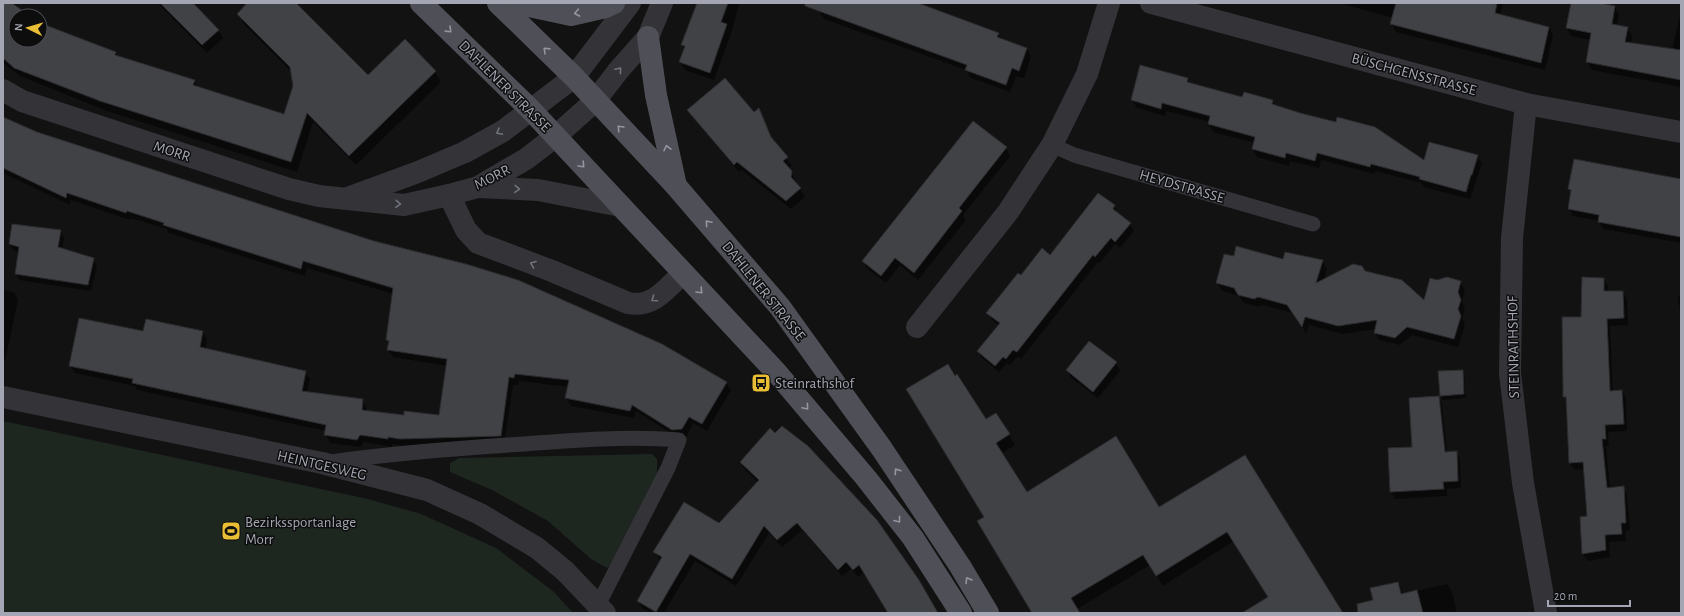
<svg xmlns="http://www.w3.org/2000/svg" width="1684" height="616" font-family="'Alegreya Sans',sans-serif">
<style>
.green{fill:#1e2620}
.shadow{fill:#0007}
.building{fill:#414246;stroke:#2c2c2f}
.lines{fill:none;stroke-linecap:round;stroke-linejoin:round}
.service{stroke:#333338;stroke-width:15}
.minor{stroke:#333338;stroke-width:22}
.primary{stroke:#4f5057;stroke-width:22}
.oneway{stroke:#9396a1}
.oneway2{stroke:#71737c}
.labels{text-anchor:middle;stroke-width:3;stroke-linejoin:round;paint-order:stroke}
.street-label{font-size:15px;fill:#a4a7b3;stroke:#0d0d0e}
.poi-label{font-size:15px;fill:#a4a7b3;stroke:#0d0d0e;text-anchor:start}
</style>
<rect width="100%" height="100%" fill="#121213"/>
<g class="green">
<path d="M3,421L368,499L421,514L496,548L554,592L573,613H3Z"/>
<path d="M652,454L657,459V478L614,564L607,568L591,559L548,521L492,490L450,472V463L459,458Z"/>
</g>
<g class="shadow">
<path d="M3,3H16L20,10L28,16H16V40H40V24L116,53L118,57L194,81L198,87L284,116L294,86L292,72L244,24L238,14L249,3H295L368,77L405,41L435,72L441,82L356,165L313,122L297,172L107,111L20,76L3,63Z"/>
<path d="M158,3H191L218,30L223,38L207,53Z"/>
<path d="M698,3H739L732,31L714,80L685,70L680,62L685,49L682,45Z"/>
<path d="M822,3H913L998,33L1002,40L1027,49L1031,57L1024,78L1016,76L1010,92L971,78L966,70L824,19L819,11Z"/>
<path d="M1339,3H1503L1500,16L1549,27L1553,35L1545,70L1396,32L1392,24L1393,18Z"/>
<path d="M1572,3H1595L1615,7L1619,15L1617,26L1627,28L1632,36L1631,44L1672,50L1681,10V87L1592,70L1587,62L1591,40L1571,36L1567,28Z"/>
<path d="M1187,79L1189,83L1243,98L1272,101L1275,106L1425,161L1477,156L1482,163L1470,199L1424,187L1422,183L1375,171L1374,174L1321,160L1319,168L1290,161L1289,166L1257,157L1253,149L1255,143L1213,132L1209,124L1210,122L1166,111L1165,116L1137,108L1132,100Z"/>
<path d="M758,109L773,141L792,166L788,168L796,181V184L805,197L791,209L742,170L739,172L694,118L689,110L754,113Z"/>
<path d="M3,116L8,120L37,133L661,345L726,383L731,390L707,431L693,423L687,436L677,437L636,411L634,418L571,406L566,398L569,387L519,381L518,385H513L504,444L404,446L392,444V447L364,442L361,447L330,443L326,435V431L137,390L135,386L75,373L70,365L144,332H203L207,340L205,349L305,372L310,379L307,392L362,400L367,408L366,411L404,417H440L447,366L393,357L388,350L390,344L387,340L393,294L307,268L305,276L169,233L167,229L131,218L130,220L71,200L70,205L3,173Z"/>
<path d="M1006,148L1010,156L963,215L966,220L918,280L900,265L886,283L867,268L863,261Z"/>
<path d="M1681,179V243L1603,229L1599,221L1573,216L1569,208L1572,193L1569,189Z"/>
<path d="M1114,206L1118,214L1130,223L1134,231L1120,248L1115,244L1100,263L1098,262L1021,359L1018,356L1010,365L1007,363L999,372L982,358L978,351L999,325L992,320L988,313L1021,277L1051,256Z"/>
<path d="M60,231L64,238L62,249L93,259L97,266L91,291L19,280L16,274L19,252L13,250L10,244Z"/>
<path d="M1235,257L1322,261L1327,269L1324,280L1365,272L1424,302L1437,281L1460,282L1465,290L1462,301L1465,309L1462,318L1465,325L1458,347L1412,335L1400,345L1379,340L1375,332L1376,329L1343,334L1309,325L1306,333L1293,313L1262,305L1259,307L1244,303L1239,296L1222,291L1217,283Z"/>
<path d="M1604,279L1608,286V292H1623L1627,299L1628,325L1610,326L1613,392L1622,391L1626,398L1627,431L1608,432L1609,446H1606L1610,488L1623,487L1627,495L1630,530L1625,531L1626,541L1609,542L1610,557L1588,561L1583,554L1581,518L1588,517L1584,469L1574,470L1570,463L1567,401L1564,397L1582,318Z"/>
<path d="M3,290L14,292L18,300L5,361H3Z"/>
<path d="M1681,295V318L1678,296Z"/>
<path d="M1116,363L1120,371L1098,398L1071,378L1067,370Z"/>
<path d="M1462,371L1464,375L1466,398L1443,400L1441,396Z"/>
<path d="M1438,397L1442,404L1447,453L1456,452L1460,459L1461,488L1447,489V496L1395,499L1391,492Z"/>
<path d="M985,421L1009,435L1015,445L1002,453L1026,493L1159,509L1244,456L1326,613H1261L1269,598L1234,541L1163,586L1150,565L1077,609L1079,613H1033L985,517Z"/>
<path d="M741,462L937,613H889L864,572L858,577L851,569L842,576L802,530L782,547L769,533L736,586L695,561L664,613H650L643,609L638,601L661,561L654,552L719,524L758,482L745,470Z"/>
<path d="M1398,583L1403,594L1447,584L1452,592L1457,613H1382Z"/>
</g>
<g class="building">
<path d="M3,3H12L30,16H16V40H40V23L116,52L115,55L195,80L193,85L284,114L293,86L290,67L237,14L247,3H296L368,75L405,39L436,71L349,156L307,113L291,162L100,101L14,68L3,58Z"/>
<path d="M160,3H193L219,30L202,45Z"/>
<path d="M697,3H728L721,22L727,24L710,73L679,62L685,46L681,45Z"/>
<path d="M805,3H918L999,33L997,37L1027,48L1019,71L1012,68L1006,85L965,70L967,65L805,6Z"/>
<path d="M1396,3H1497L1495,13L1549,27L1541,63L1390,24Z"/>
<path d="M1571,3H1601L1615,6L1612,24L1628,27L1625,42L1681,50V80L1586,62L1591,33L1566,28Z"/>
<path d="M1140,65L1188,78L1187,82L1242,97L1244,92L1273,100L1272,104L1300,113L1336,122L1337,117L1375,127L1424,160L1429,142L1478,155L1472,175H1471L1466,192L1419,179L1420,177L1371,164L1370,167L1317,153L1315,161L1286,153L1285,158L1252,149L1255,137L1208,124L1210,116L1162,103L1161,109L1131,100Z"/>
<path d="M725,78L754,112L759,108L771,137L788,157L783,161L792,171L791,177L801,188L786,201L737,162L734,165L687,110Z"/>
<path d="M3,117L37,132L374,241L466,264L518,280L662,344L727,382L702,424L689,417L682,429L672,430L632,405L630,411L565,398L569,380L515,374L514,378L509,377L501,436L400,439L388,437V439L360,435L357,440L324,435L326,425L132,383L133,379L69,366L79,318L143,331L146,319L203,331L200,347L306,371L302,391L363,399L362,410L404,415V411L439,415L447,359L387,350L389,341L386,340L393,288L303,261L301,269L163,225L164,223L127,211L126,213L67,193L66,198L3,168Z"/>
<path d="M973,121L1007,147L959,208L962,211L914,273L895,258L881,276L862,261Z"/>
<path d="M1574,159L1681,179V237L1598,222L1599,215L1568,209L1571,190L1568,189Z"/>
<path d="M1098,193L1115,205L1113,209L1131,223L1115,242L1111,238L1095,257L1093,255L1017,352L1013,350L1006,359L1003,357L995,366L977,351L1000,323L986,313L1018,273L1021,275L1042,248L1050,255Z"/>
<path d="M12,224L61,230L58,247L94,258L88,285L15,274L19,247L9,244Z"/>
<path d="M1236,246L1283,259L1285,252L1323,260L1316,283L1353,264L1362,266L1365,271L1402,280L1424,300L1430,278L1437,280L1447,277L1461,281L1458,292L1461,300L1458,309L1461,316L1454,339L1407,327L1395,338L1374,333L1377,320L1338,326L1305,317L1302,327L1287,305L1258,297L1254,299L1238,295L1234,288L1216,283L1224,254L1234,256Z"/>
<path d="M1582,277L1604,278V291H1623L1624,318L1607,319L1610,391L1622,390L1624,424L1605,425L1606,439H1602L1607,488L1624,486L1626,523H1621L1622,534L1605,535L1606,550L1582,554L1580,517L1587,516L1583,462L1569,463L1566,397H1563V386L1562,317H1581Z"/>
<path d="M1089,341L1117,362L1093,392L1066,370Z"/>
<path d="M948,364L955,376L957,374L986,419L996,413L1010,434L996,443L1027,492L1116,436L1159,507L1245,455L1343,613H1242L1268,597L1227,532L1156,576L1143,555L1071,598L1080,613H1032L977,521L984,517L906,389Z"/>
<path d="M1463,370L1464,394L1440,396L1438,371Z"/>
<path d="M1439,396L1445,452L1457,451L1458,481L1443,482L1444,489L1390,492L1388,448L1412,447L1409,398Z"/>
<path d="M782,426L808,446L877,520L919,580L938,613H888L859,565L853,570L846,562L838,570L797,523L777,540L764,526L732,579L690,554L656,612L637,601L662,557L653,552L684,502L719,523L759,480L740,462L770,428L775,433Z"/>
<path d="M1398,582L1401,594L1417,590L1423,613H1358L1357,604L1373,600L1370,588Z"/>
</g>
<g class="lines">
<g class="service">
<path d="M1052,145L1074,155L1313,224"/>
<path d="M331,462C395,453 459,448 524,444C575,440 628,436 679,440L668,468L598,605"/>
</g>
<g class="minor">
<path d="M1151,3L1526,104L1681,132"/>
<path d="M3,90L22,101L289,189L319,196L404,205L449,195L478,187L526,159L556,136L595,101L618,71L648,37L662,3"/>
<path d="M1526,104L1512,238L1510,373L1523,483L1546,613"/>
<path d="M478,187L538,190L621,206"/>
<path d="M449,195L466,230L478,243L552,271L628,303C653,308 666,289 683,273"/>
<path d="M350,197L418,172L465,152L503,131L574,77L630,3"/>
<path d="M917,327L1008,212L1052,145L1087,74L1109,3"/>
<path d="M3,397L322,463L427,490L480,514L537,548L565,571L605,613"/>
</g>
<g class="primary">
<path d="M421,3L531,110L777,373L866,478L913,538L961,613"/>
<path d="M498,3L574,77L676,186L780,307L882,449L960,566L988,613"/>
<path d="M515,3L571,15L606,7L614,3"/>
<path d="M648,37L656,95L676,186"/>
</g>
</g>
<defs><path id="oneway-chevron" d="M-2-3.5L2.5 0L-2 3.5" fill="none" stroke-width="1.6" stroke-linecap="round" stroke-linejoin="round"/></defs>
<g class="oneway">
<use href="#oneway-chevron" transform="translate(577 13) rotate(169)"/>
<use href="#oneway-chevron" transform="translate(449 30) rotate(44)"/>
<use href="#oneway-chevron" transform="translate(546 50) rotate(-136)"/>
<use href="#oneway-chevron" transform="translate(620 128) rotate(-133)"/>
<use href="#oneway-chevron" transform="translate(667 148) rotate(-102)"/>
<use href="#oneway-chevron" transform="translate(582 165) rotate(47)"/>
<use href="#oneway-chevron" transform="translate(708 223) rotate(-131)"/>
<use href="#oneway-chevron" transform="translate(700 291) rotate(47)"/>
<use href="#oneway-chevron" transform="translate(806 407) rotate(50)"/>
<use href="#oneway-chevron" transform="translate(897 471) rotate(-124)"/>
<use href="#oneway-chevron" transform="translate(898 520) rotate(52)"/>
<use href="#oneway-chevron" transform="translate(968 580) rotate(-121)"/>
</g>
<g class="oneway2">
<use href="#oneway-chevron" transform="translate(619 70) rotate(-50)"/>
<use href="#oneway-chevron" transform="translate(499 132) rotate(150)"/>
<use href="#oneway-chevron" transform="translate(517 189) rotate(3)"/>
<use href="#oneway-chevron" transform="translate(398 204) rotate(4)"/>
<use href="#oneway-chevron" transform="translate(533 264) rotate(-159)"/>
<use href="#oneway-chevron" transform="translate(654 299) rotate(145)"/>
</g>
<defs>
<symbol id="bus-square" viewBox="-11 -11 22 22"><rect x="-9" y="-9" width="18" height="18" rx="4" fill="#e9be34" stroke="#0d0d0e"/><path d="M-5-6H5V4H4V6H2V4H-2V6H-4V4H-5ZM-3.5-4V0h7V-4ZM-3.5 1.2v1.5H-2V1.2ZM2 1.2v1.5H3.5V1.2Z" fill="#111"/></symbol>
<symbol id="stadium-square" viewBox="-11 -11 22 22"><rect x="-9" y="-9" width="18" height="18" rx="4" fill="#e9be34" stroke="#0d0d0e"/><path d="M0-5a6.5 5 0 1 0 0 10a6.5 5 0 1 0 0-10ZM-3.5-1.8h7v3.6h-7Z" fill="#111"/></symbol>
</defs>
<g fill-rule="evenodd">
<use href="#bus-square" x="750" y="372" width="22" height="22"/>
<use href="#stadium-square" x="220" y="520" width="22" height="22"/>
</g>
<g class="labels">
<g class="street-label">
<text transform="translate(1414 74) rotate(15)" y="5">BÜSCHGENSSTRASSE</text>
<text transform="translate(505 86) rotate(45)" y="5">DAHLENER STRASSE</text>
<text transform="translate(172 151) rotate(18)" y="5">MORR</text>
<text transform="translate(492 177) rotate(-27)" y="5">MORR</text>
<text transform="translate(1182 186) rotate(16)" y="5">HEYDSTRASSE</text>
<text transform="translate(764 291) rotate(51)" y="5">DAHLENER STRASSE</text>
<text transform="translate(1513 347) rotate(-91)" y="5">STEINRATHSHOF</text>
<text transform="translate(322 465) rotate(13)" y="5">HEINTGESWEG</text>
</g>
<g class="poi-label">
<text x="775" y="388">Steinrathshof</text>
<text x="245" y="527">Bezirkssportanlage<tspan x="245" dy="17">Morr</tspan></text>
</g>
</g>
<rect width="1684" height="616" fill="none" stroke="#a4a7b3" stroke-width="8"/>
<g transform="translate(28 28) rotate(275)"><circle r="19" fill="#0d0d0e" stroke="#494b50"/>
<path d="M0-3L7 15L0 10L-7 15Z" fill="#e9be34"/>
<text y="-6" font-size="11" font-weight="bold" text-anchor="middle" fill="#a4a7b3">N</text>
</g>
<path d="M1548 600v6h82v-6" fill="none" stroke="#a4a7b3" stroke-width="2"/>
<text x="1554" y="600" font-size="12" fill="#a4a7b3" stroke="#0d0d0e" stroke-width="3" paint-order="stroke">20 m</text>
</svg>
